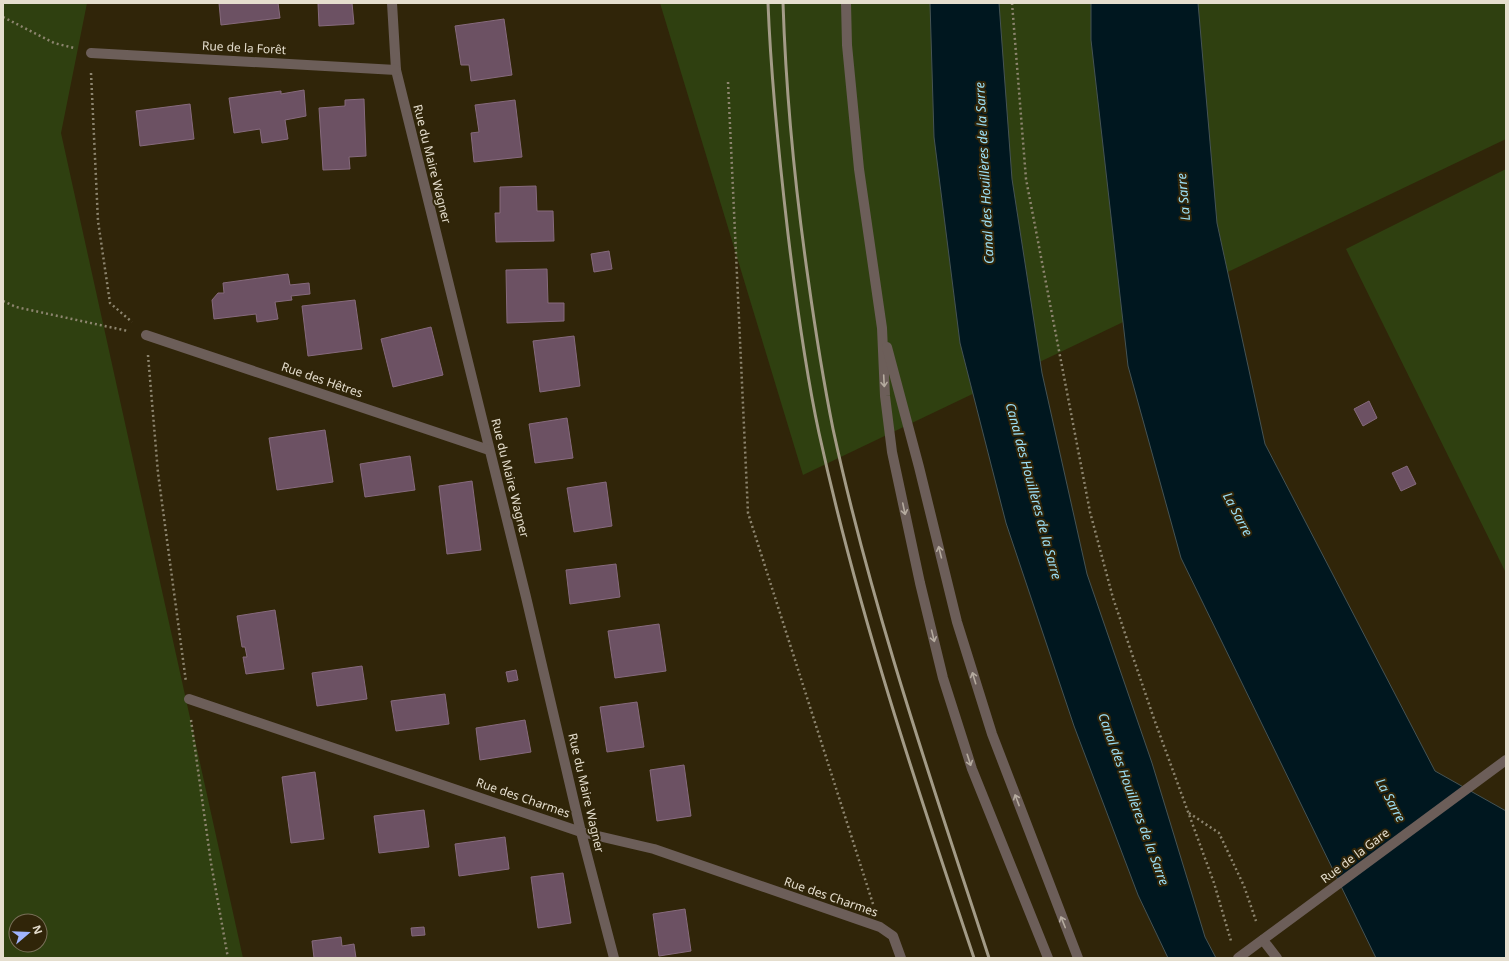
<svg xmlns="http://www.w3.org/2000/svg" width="1509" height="961" font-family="'Noto Sans',sans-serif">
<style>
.green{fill:#2f4010;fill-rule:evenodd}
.water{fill:#00171f;stroke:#455354}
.building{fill:#6c5163;stroke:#866a7d}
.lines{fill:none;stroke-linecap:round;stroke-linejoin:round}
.path{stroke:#8d856f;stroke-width:2.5;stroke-dasharray:2 3;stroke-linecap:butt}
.minor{stroke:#6c5e59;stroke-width:10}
.rail{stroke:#a39b87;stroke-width:3}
.oneway{stroke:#b5ab9f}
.labels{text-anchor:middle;stroke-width:4;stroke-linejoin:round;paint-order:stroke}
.street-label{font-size:12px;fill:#e5dece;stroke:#302509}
.water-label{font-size:13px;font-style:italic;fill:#9de0f7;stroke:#302509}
</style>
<rect width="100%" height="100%" fill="#302509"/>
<g class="green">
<path d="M3,3H87L61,133L243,958H3ZM16,921H40V945H16Z"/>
<path d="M660,3H1506V139L803,475Z"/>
<path d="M1506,169V573L1346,249Z"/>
</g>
<g class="water">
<path d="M930,3H999L1012,179L1042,373L1087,574L1152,763L1205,937L1216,958H1168L1138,895L1074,726L1006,523L960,343L934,137Z"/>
<path d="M1091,3H1198L1217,223L1265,444L1435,771L1506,811V958H1376L1181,558L1128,366L1091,40Z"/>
</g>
<g class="building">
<path d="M219,3H278L280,18L221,25Z"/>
<path d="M318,3H352L354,24L319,26Z"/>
<path d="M504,19L512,75L471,81L469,65H461L455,26Z"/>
<path d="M304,90L306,116L285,120L288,139L262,143L260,129L234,133L229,98L281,91V94Z"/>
<path d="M364,99L366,156L349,157L350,169L323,170L319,108L345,106V100Z"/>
<path d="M515,100L522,157L474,162L471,133L479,132L475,105Z"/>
<path d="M190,104L194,139L140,146L136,111Z"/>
<path d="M536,186L537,211H553L554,241L496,242L495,213H500V187Z"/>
<path d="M609,251L612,269L594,272L591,254Z"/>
<path d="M547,269L548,303H564V321L507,323L506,270Z"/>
<path d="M288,274L290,285L309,283L310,294L291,296L292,300L275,302L278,319L257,322L256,314L214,319L212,300L218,293H224L223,283Z"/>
<path d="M355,300L362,349L308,356L302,306Z"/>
<path d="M431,327L443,375L393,387L381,339Z"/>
<path d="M574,336L580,386L540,392L533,341Z"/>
<path d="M1369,401L1377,418L1363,426L1354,409Z"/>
<path d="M567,418L573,458L535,463L529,424Z"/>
<path d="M325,430L333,482L277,490L269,438Z"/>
<path d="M410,456L415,490L365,497L360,464Z"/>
<path d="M1407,466L1416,484L1401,491L1392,473Z"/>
<path d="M472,481L481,550L447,554L439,486Z"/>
<path d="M606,482L612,526L574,532L567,488Z"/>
<path d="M616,564L620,597L570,604L566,570Z"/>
<path d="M275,610L284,669L246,674L243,657H247L245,647H242L237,616Z"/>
<path d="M659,624L666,671L615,678L608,631Z"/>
<path d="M362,666L367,699L317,706L312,673Z"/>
<path d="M516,670L518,680L508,682L506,672Z"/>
<path d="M445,694L449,724L396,731L391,701Z"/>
<path d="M637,702L644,747L607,752L600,707Z"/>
<path d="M525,720L531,752L480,760L476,728Z"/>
<path d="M684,765L691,816L657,821L650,770Z"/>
<path d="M315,772L324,839L291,843L282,777Z"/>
<path d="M424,810L429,847L379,853L374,816Z"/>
<path d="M505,837L509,869L459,876L455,844Z"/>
<path d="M563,873L571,923L538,928L531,877Z"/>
<path d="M685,909L691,951L659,956L653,914Z"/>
<path d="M424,927L425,935L412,936L411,928Z"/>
<path d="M341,937L342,946L354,944L356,958H314L312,941Z"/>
</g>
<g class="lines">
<g class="path">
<path d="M1012,3L1026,179L1090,512L1113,598L1153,716L1214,883L1231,941"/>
<path d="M3,17L54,43L74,48"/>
<path d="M91,73L98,221L110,303L132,322"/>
<path d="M728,82L748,513L873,904"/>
<path d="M3,301L16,307L128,331"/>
<path d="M148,355L158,473L186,682"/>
<path d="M191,720L211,863L228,958"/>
<path d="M1189,813L1219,833L1244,886L1256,921"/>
</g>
<g class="minor">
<path d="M392,3L396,70L526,597L581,832L614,958"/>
<path d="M846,3L847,45L859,169L882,328L885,396L892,452L920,583L943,678L972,769L1048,958"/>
<path d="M91,53L396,70"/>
<path d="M146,335L489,450"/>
<path d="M887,347L919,467L957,622L992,734L1078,958"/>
<path d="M189,699L581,832L654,849L880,927L893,936L901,958"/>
<path d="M1263,940L1277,958"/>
<path d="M1238,958L1506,760"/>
</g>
<g class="rail">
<path d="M768,3C771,80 779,157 788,234C796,300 805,368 819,433C858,612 916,785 974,958"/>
<path d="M783,3C786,95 795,187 808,278C815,328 823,379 833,429C872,609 932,783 989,958"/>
</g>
</g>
<defs><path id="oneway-shaft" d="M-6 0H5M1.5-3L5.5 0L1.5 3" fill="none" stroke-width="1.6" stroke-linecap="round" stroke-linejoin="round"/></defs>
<g class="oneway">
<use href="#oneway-shaft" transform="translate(884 381) rotate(87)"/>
<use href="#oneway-shaft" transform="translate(904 509) rotate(78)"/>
<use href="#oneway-shaft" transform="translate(940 552) rotate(-104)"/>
<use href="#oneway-shaft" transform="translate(933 636) rotate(76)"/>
<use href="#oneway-shaft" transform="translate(974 678) rotate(-107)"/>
<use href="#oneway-shaft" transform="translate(969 760) rotate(72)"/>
<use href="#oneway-shaft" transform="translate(1017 800) rotate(-111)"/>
<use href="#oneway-shaft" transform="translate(1063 922) rotate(-112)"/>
</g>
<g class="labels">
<g class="street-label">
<text transform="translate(244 48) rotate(3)" y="4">Rue de la Forêt</text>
<text transform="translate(432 164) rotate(76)" y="4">Rue du Maire Wagner</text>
<text transform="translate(322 380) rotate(19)" y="4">Rue des Hêtres</text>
<text transform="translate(510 478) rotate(76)" y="4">Rue du Maire Wagner</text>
<text transform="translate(586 793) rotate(77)" y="4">Rue du Maire Wagner</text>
<text transform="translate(523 798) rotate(19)" y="4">Rue des Charmes</text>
<text transform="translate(1355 856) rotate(-37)" y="4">Rue de la Gare</text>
<text transform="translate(831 897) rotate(19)" y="4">Rue des Charmes</text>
</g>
<g class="water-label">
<text transform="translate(984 173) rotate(-93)" y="5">Canal des Houillères de la Sarre</text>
<text transform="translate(1183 197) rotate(-95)" y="5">La Sarre</text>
<text transform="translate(1034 491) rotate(75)" y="5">Canal des Houillères de la Sarre</text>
<text transform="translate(1238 514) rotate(62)" y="5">La Sarre</text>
<text transform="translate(1134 799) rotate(70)" y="5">Canal des Houillères de la Sarre</text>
<text transform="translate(1391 800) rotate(62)" y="5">La Sarre</text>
</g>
</g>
<rect width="1509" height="961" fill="none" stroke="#e5dece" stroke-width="8"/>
<g transform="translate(28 933) rotate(71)"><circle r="19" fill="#302509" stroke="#786f58"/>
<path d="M0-3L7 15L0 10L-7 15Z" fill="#9fb3fd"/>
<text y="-6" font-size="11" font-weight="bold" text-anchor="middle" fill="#e5dece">N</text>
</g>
</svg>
